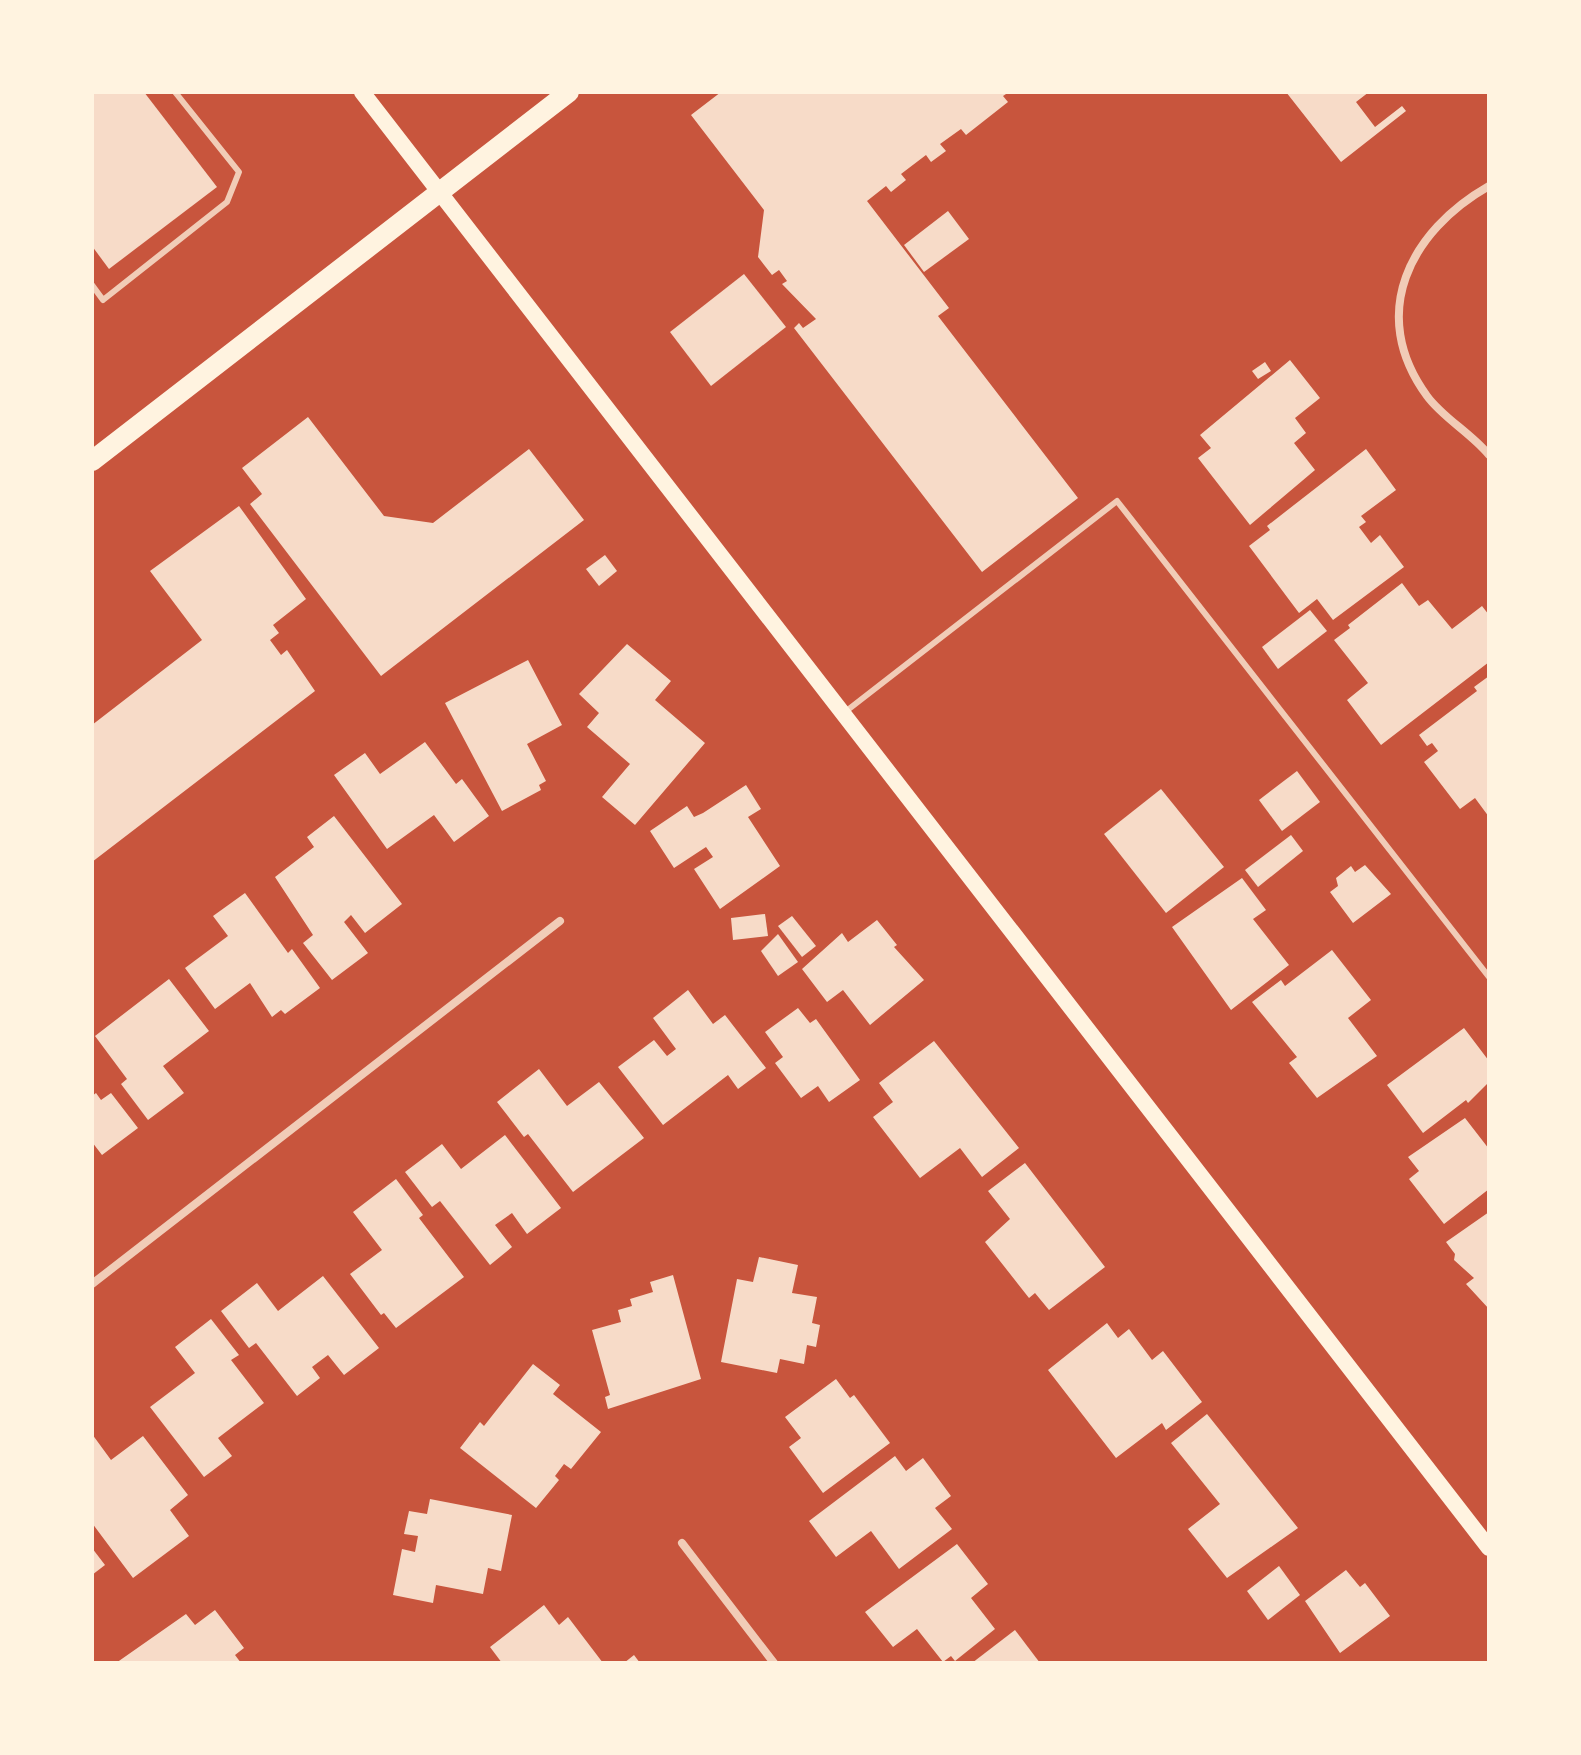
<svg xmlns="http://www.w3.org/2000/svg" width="1581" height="1755" font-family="'Exo 2',sans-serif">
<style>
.building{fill:#f7dbc8}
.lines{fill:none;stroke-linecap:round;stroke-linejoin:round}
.service{stroke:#f1ccb7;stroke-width:6}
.minor{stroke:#f1ccb7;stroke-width:8}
.secondary{stroke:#fff3e0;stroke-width:16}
.primary{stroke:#fff3e0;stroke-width:20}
</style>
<rect width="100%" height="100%" fill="#c8553d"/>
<g class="building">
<path d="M92,92H144L217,187L109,269L92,246Z"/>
<path d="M721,92H1009L1003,96L1008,102L966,135L961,129L940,144L946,151L931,162L926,155L901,174L906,180L891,192L886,186L867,201L949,308L938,316L1078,498L982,572L794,328L799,323L803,328L816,319L782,284L787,281L779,270L772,275L758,257L764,210L691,115Z"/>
<path d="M1286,92H1369L1356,102L1375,127L1402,106L1406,111L1341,162Z"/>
<path d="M948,211L969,239L924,272L904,245Z"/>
<path d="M744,274L786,327L711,386L670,332Z"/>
<path d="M1290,360L1320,398L1295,418L1306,433L1294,443L1315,470L1250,525L1198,458L1211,448L1200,435Z"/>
<path d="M1265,362L1271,371L1258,379L1252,371Z"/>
<path d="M308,417L384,516L433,523L529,449L584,520L381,676L250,504L262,494L242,468Z"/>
<path d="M1366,449L1396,490L1361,516L1366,522L1359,527L1371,543L1380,535L1404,567L1333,620L1317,599L1299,613L1249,546L1270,530L1267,526Z"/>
<path d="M239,506L306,599L273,625L279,633L270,640L281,655L287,650L315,691L92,862V725L202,640L150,571Z"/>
<path d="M605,555L617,571L599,586L586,569Z"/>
<path d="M1402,583L1419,606L1428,600L1452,629L1482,606L1489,615V662L1381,745L1347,700L1368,683L1334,640L1350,628L1348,625Z"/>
<path d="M1310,610L1327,631L1278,669L1262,647Z"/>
<path d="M627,644L671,681L655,700L705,743L635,825L602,797L630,764L587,727L599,713L579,694Z"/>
<path d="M528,660L562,725L527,744L546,781L539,785L541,790L502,811L445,703Z"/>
<path d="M1489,676V817L1475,798L1460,809L1424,762L1438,751L1432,743L1427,746L1419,735L1477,691L1474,687Z"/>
<path d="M425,742L456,784L462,779L489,816L454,842L434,815L387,849L334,775L365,753L380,774Z"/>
<path d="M1297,771L1320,802L1282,831L1259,800Z"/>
<path d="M746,785L761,809L748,817L780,866L720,909L694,869L713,857L706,847L674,868L650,831L687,806L694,817L703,813Z"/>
<path d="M1161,789L1224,867L1166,913L1104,834Z"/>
<path d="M334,816L402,904L365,933L351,915L344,922L368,953L332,980L303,943L313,935L275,877L314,847L307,837Z"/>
<path d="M1291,835L1303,851L1258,887L1245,870Z"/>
<path d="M1365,865L1391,894L1353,923L1330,892L1338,886L1336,878L1351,866L1355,872Z"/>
<path d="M1242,878L1266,910L1253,919L1289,965L1231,1010L1172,927Z"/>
<path d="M245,893L288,953L292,949L320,988L285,1014L281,1010L272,1017L250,983L215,1009L185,968L228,936L213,916Z"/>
<path d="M765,914L768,936L733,940L731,918Z"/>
<path d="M792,916L816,946L802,957L778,926Z"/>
<path d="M877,920L897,945L894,947L924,980L870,1025L843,990L827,1002L802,969L842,933L848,942Z"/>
<path d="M778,934L798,962L778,976L761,951Z"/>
<path d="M1332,950L1371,1000L1348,1018L1377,1056L1317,1098L1289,1063L1297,1057L1252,1002L1281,980L1285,986Z"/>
<path d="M169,979L209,1031L163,1066L184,1093L148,1120L121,1084L127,1079L95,1036Z"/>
<path d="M688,990L713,1024L725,1015L766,1068L738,1089L728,1075L663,1125L618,1067L654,1040L667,1056L676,1049L653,1018Z"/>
<path d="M798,1008L810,1023L816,1019L860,1080L829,1102L818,1086L801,1098L775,1063L783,1057L765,1032Z"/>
<path d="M1464,1028L1489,1061V1082L1468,1103L1466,1100L1423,1133L1387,1085Z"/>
<path d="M934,1041L1019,1148L982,1177L960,1148L920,1178L873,1117L893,1102L879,1083Z"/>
<path d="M539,1069L567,1106L599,1082L644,1138L573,1192L528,1134L524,1137L497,1102Z"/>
<path d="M96,1093L101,1100L111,1093L138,1128L102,1155L92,1142V1096Z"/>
<path d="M1465,1118L1489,1149V1189L1444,1224L1409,1179L1419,1171L1408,1157Z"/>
<path d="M505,1135L561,1208L527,1234L512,1213L495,1225L512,1247L490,1265L440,1201L432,1207L405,1172L442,1144L461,1169Z"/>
<path d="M1025,1163L1105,1267L1049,1310L1035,1293L1029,1298L985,1242L1010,1219L988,1191Z"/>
<path d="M396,1179L423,1215L419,1218L464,1277L396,1328L384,1313L381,1315L350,1274L382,1250L353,1212Z"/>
<path d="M1489,1212V1309L1466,1284L1474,1278L1454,1260L1455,1254L1446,1242Z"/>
<path d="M759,1257L798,1265L792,1293L817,1297L812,1323L820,1325L816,1347L807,1345L804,1364L780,1359L777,1373L721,1362L737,1279L753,1282Z"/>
<path d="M673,1275L701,1379L608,1409L605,1397L610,1395L592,1330L621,1322L618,1310L632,1306L630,1299L653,1292L650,1282Z"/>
<path d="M323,1276L379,1348L344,1375L328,1355L312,1367L320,1378L297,1396L256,1343L249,1348L221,1311L257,1283L278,1311Z"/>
<path d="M211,1319L239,1355L231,1360L264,1403L218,1438L232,1456L204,1477L150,1407L195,1373L175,1347Z"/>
<path d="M1107,1323L1118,1338L1129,1329L1152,1360L1163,1351L1202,1402L1166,1430L1162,1423L1116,1458L1048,1370Z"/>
<path d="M533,1364L560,1385L553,1394L601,1432L571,1469L564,1464L555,1476L559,1480L536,1508L460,1448L480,1422L484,1426Z"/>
<path d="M836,1379L850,1398L854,1395L890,1443L823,1493L789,1447L801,1438L785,1417Z"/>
<path d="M1207,1414L1298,1528L1227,1578L1188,1529L1220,1504L1171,1443Z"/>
<path d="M92,1434L111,1460L143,1436L188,1495L170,1510L189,1536L133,1578L92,1523Z"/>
<path d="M895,1456L906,1471L923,1458L951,1496L935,1508L952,1529L899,1569L871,1531L836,1557L809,1521Z"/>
<path d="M430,1499L512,1515L501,1571L488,1568L483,1594L436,1585L433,1603L393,1595L402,1549L415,1552L418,1536L404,1534L409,1511L427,1514Z"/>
<path d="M957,1544L988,1584L971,1598L995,1629L955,1661L951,1656L943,1662L917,1629L893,1647L865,1612Z"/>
<path d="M92,1548L105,1565L92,1575Z"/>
<path d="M1279,1566L1300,1595L1268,1620L1247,1591Z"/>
<path d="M1346,1570L1360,1587L1365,1583L1390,1616L1340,1653L1305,1601Z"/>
<path d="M544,1605L559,1625L568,1617L603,1663H502L490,1647Z"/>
<path d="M215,1610L244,1648L235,1655L241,1663H116L186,1614L195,1625Z"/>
<path d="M1015,1630L1040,1663H972Z"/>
<path d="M634,1655L640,1663H624Z"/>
</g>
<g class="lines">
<g class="service">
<path d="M92,285L103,300L227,202L239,172L175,92"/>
<path d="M845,712L1117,501L1489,977"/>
</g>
<g class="minor">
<path d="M1489,186C1410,231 1367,314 1427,396C1443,418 1471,433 1489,455"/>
<path d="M92,1284L560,921"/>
<path d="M682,1543L774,1663"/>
</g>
<path class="secondary" d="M362,92L1489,1548"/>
<path class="primary" d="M92,461L569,92"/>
</g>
<rect width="1581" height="1755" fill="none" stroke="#fff3e0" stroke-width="188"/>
</svg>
